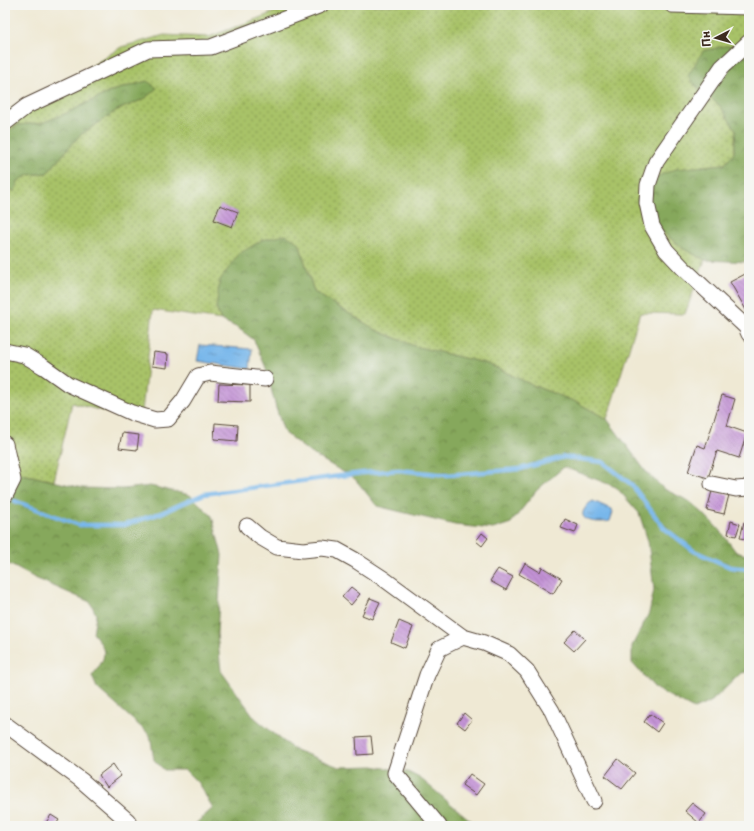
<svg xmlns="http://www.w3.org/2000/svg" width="754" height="831" font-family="'Playpen Sans',sans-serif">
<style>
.grass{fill:url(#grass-dots);stroke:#727643}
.forest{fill:url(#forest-crowns);stroke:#60693d}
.water{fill:url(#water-ripples);stroke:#5a7084}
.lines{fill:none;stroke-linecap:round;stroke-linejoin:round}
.stream{stroke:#78b7eb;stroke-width:4.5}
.building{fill:url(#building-back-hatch)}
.minor-casing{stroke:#564739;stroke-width:17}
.minor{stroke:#fff;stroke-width:15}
</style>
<defs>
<pattern id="grass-dots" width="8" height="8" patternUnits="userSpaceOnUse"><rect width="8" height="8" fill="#a8c268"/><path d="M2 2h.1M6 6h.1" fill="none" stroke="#8a9e55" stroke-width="1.8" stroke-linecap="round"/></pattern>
<pattern id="forest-crowns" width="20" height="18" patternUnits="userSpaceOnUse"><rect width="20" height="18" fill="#86a85c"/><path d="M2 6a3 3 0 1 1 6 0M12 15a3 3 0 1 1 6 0" fill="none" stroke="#6f894b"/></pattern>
<pattern id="water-ripples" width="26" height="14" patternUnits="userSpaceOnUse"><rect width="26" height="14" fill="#78b7eb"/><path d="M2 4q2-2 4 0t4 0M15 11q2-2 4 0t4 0" fill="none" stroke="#6495be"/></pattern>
<pattern id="building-back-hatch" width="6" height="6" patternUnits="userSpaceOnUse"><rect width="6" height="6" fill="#c393d6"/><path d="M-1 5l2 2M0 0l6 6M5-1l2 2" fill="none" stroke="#a078ad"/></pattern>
</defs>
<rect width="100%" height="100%" fill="#f6f6f2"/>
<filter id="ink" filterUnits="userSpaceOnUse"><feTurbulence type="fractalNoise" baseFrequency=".025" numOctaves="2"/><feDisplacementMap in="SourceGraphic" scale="8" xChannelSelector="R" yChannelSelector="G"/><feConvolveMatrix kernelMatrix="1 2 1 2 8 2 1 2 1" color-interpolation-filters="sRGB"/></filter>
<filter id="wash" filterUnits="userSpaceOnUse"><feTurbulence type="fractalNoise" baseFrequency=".012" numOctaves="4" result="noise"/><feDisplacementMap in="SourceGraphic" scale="16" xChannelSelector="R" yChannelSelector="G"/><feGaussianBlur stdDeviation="0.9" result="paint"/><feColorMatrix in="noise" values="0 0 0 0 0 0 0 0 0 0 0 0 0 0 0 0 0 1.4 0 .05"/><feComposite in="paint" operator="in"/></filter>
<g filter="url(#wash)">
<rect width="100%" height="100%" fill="#efe9d4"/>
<path class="grass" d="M293,5H749V46L695,85L720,106L736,130L734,153L725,164L702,166L664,233L684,249L705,260L685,314L640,313L607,419L576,402L534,386L488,364L414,346L376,330L314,292L299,243L216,308L221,320L153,310L141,421L72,403L54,481L5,470V190L15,191L18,181L28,175L47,173L79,136L117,110L144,99L147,81L112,91L67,113L42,123L18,125L5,134V114L17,104L76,76L121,47L164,35L209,37Z"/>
<g class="forest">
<path d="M725,46H749V262L705,260L684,249L664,233L644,219L637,199L656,177L676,169L725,164L734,153L736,130L720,106L695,85L688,76L703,51Z"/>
<path d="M147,81L157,88L144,99L117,110L79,136L47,173L28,175L18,181L15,191L5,190V134L18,125L42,123L67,113L112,91Z"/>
<path d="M286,235L299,243L314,292L376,330L414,346L488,364L534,386L576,402L607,419L647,473L664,489L689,501L704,514L722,533L736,552L749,556V672L741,673L712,701L694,709L656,689L632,663V646L649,613L654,590L648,541L639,513L616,487L564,467L537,490L511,523L493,529L455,525L377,506L355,479L309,452L284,432L276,408L266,368L254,340L238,328L221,320L216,308L220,280L239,254L262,240Z"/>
<path d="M5,470L83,488L123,489L150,486L190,495L212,516L222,555L217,633L221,671L255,718L293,749L339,767L373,766L408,772L421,779L470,820L482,826H193L213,808L198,783L185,770H164L154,760L150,735L97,688L92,676C106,658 109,652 93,633L96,614L90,602L35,578L7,563L5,559Z"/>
</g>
<g class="water">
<path d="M200,345L252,349L250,369L197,361Z"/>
<path d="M593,501L611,509L613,512L610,521C603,523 577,523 584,510C587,505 589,503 593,501Z"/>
</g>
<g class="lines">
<path class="stream" d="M15,501L79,525H124L161,513L204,494L363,473L399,470L447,475L520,469L564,457L603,462L632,485L664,528L694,551L730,567L749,569"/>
</g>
<g id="blocks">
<g class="building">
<path d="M220,205L238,212L232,227L214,220Z"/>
<path d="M749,272V315L730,282Z"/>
<path d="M154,352L168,354L167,368L152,366Z"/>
<path d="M219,384L250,385V402L218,401Z"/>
<path d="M722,395L735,399L727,426L747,433L739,458L717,451L708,478L688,472L697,445L705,448Z"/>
<path d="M215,423L238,425L237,441L214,439Z"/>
<path d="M122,433L139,435L137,450L119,448Z"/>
<path d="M712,491L729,495L724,514L707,510Z"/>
<path d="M565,519L578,525L575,533L561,528Z"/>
<path d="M731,521L740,524L736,536L728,534Z"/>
<path d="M744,522L749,523V540L740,538Z"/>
<path d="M482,533L488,538L482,546L476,541Z"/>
<path d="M525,563L540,572L542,567L562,579L553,594L519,574Z"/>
<path d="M498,569L513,577L506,590L490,581Z"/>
<path d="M351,587L360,594L351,605L342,597Z"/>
<path d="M370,598L380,602L372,619L362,615Z"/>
<path d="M399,621L413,627L405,648L391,642Z"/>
<path d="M575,630L585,639L574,651L564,642Z"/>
<path d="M464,713L472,720L465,729L457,723Z"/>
<path d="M650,714L663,723L657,732L644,722Z"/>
<path d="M371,736L373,754L357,755L356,737Z"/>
<path d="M618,759L635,773L622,789L605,776Z"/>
<path d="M113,764L121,776L107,787L99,775Z"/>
<path d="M470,774L484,784L476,795L462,785Z"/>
<path d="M692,803L706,814L699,823L685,811Z"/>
<path d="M51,815L59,820L55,826H48L45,824Z"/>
</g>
</g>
</g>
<g filter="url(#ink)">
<use href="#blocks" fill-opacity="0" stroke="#564739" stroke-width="1"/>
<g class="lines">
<defs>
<g id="minor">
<path d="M672,5L749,7"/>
<path d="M749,42L722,67L656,162L648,185L647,203L652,226L666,250L683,268L746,327L749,334"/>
<path d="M5,123L27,106L148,49L211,47L321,5"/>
<path d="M5,351L24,355L44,367L68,384L132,413L155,420L168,419L183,401L198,376L210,373L265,379"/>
<path d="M5,444L13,480L5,496"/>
<path d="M712,484L736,489L748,488L749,486"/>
<path d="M247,526L260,537L277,547L303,550L322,548L337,550L355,560L384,579L463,637L484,643L509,654L527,671L552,711L594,801"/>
<path d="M5,724L81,780L128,821"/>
<path d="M439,826L395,773L427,675L439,649L463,637"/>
</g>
</defs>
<use href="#minor" class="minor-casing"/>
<use href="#minor" class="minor"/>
</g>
</g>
<rect width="754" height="831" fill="none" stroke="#f6f6f2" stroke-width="20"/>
<g transform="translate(716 38) rotate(264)" stroke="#f6f6f2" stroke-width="3" paint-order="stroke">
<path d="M0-3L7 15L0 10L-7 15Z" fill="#3b2a1e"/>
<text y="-6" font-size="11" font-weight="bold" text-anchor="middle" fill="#3b2a1e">Пн</text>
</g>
</svg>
